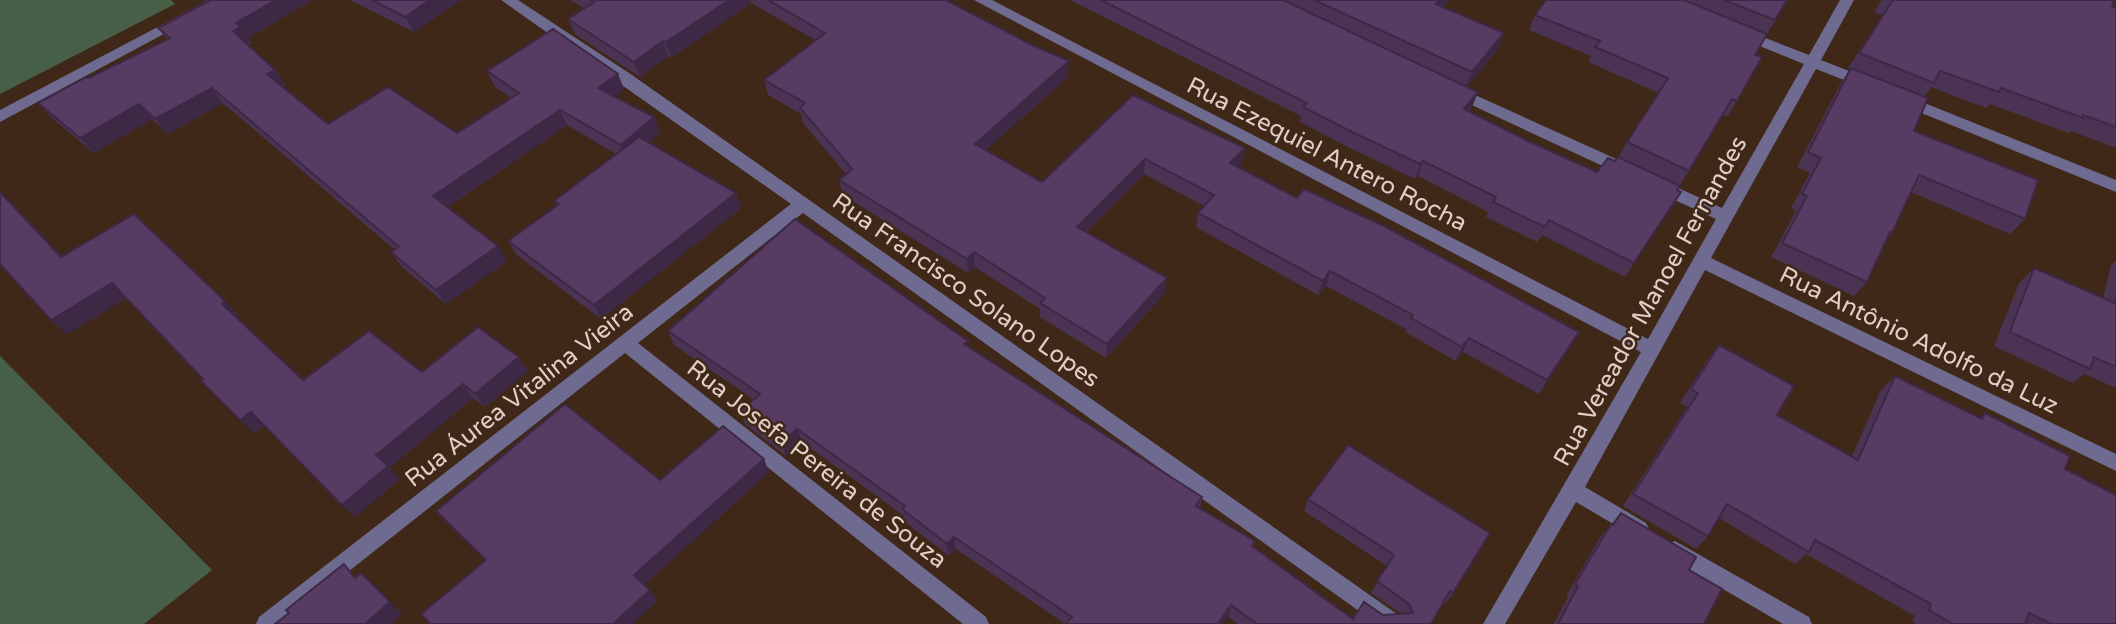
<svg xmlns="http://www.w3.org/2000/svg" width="2116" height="624" font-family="'Varela Round',sans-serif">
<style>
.green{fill:#485f47}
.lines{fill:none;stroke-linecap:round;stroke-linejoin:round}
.minor{fill:#6e6a90;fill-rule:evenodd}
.wall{fill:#4b3354}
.shaded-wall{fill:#3d2945}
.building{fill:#573b62;stroke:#3d2945;stroke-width:2}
.labels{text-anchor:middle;stroke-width:5;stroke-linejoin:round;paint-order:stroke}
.street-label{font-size:24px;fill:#dfcfc6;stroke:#402819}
</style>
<rect width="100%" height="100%" fill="#402819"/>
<g class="green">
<path d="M0,0H171L175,4L0,94Z"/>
<path d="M0,356L212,570L144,624H0Z"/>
</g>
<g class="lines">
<g class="minor">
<path d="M209,0H227L0,122V110Z"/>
<path d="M501,0H518L632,75L1401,617L1404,624H1377L803,213L638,343L986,617L989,624H963L625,353L282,624H256L259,617L791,204Z"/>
<path d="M974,0H992L1648,339L1716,219L1653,190L1651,186L1653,182H1665L1722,208L1804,64L1735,36L1733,33L1740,28L1745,30L1809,55L1840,0H1854L1821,60L1872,80L1874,84L1867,89L1816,69L1711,258L2116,454V471L1705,270L1585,487L1646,523L1649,529L1646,535L1639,538L1632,535L1576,502L1505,624H1483L1641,352Z"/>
<path d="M1453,85L1634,167L1636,171L1628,177L1622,175L1448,94L1445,90L1448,86Z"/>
<path d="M1902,94L2116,180V192L1897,103L1894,99Z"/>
<path d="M1675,541L1809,617L1812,624H1783L1668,557L1665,550L1668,543Z"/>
</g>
</g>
<g class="wall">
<path d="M204,0H312L248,38L252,43L248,45L275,70L285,85L283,87L328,124L457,133L511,98L495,87L487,71L624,89L614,97L654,117L660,133L648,142L741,208L601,319L517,255L508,241L557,206L554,201L616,154L567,125L448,207L507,261L446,304L402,267L391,252L395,250L223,103L168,134L152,119L94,153L52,118L38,103L167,39L158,28L206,3Z"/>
<path d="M350,0H461L414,32Z"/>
<path d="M570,0H946L1068,77L986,150L1042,182L1133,95L1245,148L1242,163L1238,167L1571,346L1539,394L1463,352L1456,361L1405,332L1406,329L1326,286L1318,295L1196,227L1198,213L1204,206L1144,174L1086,232L1165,293L1106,358L1040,317V309L975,267L968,273L843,195L839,180L846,174L803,123L801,114L768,95L764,80L815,40L751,3L671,58L668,56L640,77L575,34L568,19L584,8Z"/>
<path d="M1070,0H1449L1443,7L1504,33L1498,49L1467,86L1478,92L1472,107L1469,111L1528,141L1597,172L1619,157L1627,142L1659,93L1588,62L1591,56L1529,30L1535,15L1546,0H1787L1755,55L1737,101L1728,116L1723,115L1677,190L1681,192L1625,277L1542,235L1537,242L1486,217L1488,212L1418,176L1415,179L1348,147L1300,122L1301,116Z"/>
<path d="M1882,0H2114L2112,6L2116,8V148L2071,131L2068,133L1990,104L1986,108L1931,87L1924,97L1914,131L2025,219L2010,234L1911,192L1892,233L1886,241L1867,282L1854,296L1771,257L1796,211L1791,208L1810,173L1797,167L1841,83L1850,69L1848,68L1883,16L1874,12Z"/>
<path d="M0,191L62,256L225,301L239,316L236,317L303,380L422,372L519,357L528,371L485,407L473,398L389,468L400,479L355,517L264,426L254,433L126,298L67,334L51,320L0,264Z"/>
<path d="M2116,261V388L2084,374L2073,383L1994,346L2019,283L2034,268L2103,298L2111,265Z"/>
<path d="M668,331L969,347L1202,497L1200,508L1255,541L1253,547L1353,619L1402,614L1371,593L1387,566L1304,511L1308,499L1453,593L1445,604L1443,603L1431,624H1238L1228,616L1222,624H1065L956,549L949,556L905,522L903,515L802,442L786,456L745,424L740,411L753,399L674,345Z"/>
<path d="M1719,345L1777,415L1852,456L1881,390L1895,376L1979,418L1985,413L2065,469L2116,624H1916L1912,622L1915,616L1806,554L1795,564L1719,518L1708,536L1696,549L1623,506L1687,407L1680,403L1708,359Z"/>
<path d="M769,472L644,585L650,590L657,601L633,624H431L485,560L447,523L436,511L660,480Z"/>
<path d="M1621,513L1689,570L1704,624H1554L1568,597L1566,596L1601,536Z"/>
</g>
<g class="shaded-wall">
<path d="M276,0H312L248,38L252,43L244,47L233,31L236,23Z"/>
<path d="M430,0H461L414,32L405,17Z"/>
<path d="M729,0H750L751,3L671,58L666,42Z"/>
<path d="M1439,0H1449L1431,19L1436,4Z"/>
<path d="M1504,33L1498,49L1466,87L1472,72Z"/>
<path d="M663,41L668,56L640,77L634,62Z"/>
<path d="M1069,61L1068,77L976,159L975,144Z"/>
<path d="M275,70L285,85L278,90L267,74Z"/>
<path d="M618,74L624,89L605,104L598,88Z"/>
<path d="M212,88L223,103L168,134L155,119Z"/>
<path d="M1478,92L1472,107L1459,124L1464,109Z"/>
<path d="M139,104L152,119L94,153L80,138Z"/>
<path d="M560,110L567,125L443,210L433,196Z"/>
<path d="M654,117L660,133L627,160L621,145Z"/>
<path d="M1245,148L1242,163L1228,178L1230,163Z"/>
<path d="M1145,159L1144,174L1077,241V227Z"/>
<path d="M1423,161L1418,176L1415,179L1420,164Z"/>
<path d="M0,191L77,272L61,257L0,192Z"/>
<path d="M736,193L741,208L601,319L594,305Z"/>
<path d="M498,246L507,261L446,304L436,290Z"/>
<path d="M974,252L975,267L968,273L967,259Z"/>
<path d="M1330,271L1326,286L1318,295L1323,281Z"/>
<path d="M1167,278L1165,293L1106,358L1107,344Z"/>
<path d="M112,283L127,298L67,334L51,320Z"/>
<path d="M225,301L239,316L235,318L222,304Z"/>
<path d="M1579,332L1571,346L1539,394L1547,380Z"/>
<path d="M1469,338L1463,352L1456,361L1462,347Z"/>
<path d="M519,357L528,371L485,407L475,394Z"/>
<path d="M463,384L473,398L389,468L400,479L355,517L342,505L376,455Z"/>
<path d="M251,412L264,425L254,433L240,420Z"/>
<path d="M797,429L802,442L786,456L781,443Z"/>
<path d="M764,459L769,472L642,587L634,575Z"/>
<path d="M954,537L956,549L949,556L947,544Z"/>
<path d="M361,573L402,614L391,624H365Z"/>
<path d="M650,590L657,601L633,624H613Z"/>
<path d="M1231,605L1228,616L1222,624H1218Z"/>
</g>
<g class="building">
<path d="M207,0H276L236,23L241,27L233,31L275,70L267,74L328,124L388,87L457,133L519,93L487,71L553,29L618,74L598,88L654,117L621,145L560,110L433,196L498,246L436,290L391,252L399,247L212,88L155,119L139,104L80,138L38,103L86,77L89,78L170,38L158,28L209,1Z"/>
<path d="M372,0H430L405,17Z"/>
<path d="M591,0H729L666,42L663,41L634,62L568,19L594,2Z"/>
<path d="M768,0H946L1030,44L1069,61L975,144L1042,182L1133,95L1245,148L1230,163L1297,198L1304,189L1384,226L1579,332L1547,380L1469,338L1462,347L1411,318L1413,315L1330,271L1323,281L1198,213L1214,195L1145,159L1077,227L1167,278L1107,344L1040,303L1045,298L974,252L967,259L839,180L852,169L800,108L805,103L764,80L825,33Z"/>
<path d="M1101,0H1283L1478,92L1464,109L1528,141L1597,172L1608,158L1615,161L1618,157L1680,186L1677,190L1681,192L1634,263L1549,220L1545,227L1493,202L1496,197L1423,161L1420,164L1352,132L1303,107L1307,103Z"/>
<path d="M1314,0H1439L1436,4L1504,33L1472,72Z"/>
<path d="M1546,0H1684L1767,34L1755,55L1762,57L1737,101L1732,99L1689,171L1627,142L1668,78L1595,47L1600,41L1535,15Z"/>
<path d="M1724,0H1787L1775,20Z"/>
<path d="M1893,0H2114L2112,6L2116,8V127L2083,115V118L2001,88L1999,92L1940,71L1934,83L1859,53Z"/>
<path d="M1851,68L1928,98L1914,131L2038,180L2025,219L1919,175L1892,233L1890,232L1867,282L1782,243L1807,196L1802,194L1821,158L1808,152Z"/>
<path d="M639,137L736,193L594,305L508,241L559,204L554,201Z"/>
<path d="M0,192L61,257L134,214L225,301L222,304L303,380L369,331L422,372L478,327L519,357L475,394L463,384L376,455L388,466L342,505L251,412L240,420L201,381L203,379L112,283L51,320L0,264Z"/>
<path d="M795,219L968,341L964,344L1202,497L1196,506L1255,541L1252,546L1353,619L1364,602L1383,615L1413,613L1409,604L1377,581L1394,555L1308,499L1348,445L1490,533L1453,593L1450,591L1431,624H1257L1231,605L1218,624H1066L1072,617L954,537L947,544L902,509L905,506L797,429L781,443L740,411L760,394L668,331Z"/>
<path d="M2034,268L2115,303L2116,297V367L2094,357L2090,369L2010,332Z"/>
<path d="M1719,345L1794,386L1777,415L1858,460L1895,376L1982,419L1985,413L2070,456L2065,469L2116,495V624H2051L2029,613L2025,624H1953L1929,610L1931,604L1815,540L1809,552L1727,504L1708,536L1633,494L1698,393L1691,389Z"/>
<path d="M565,404L660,480L723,426L764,459L634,575L650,590L613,624H431L421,614L486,560L436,511Z"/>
<path d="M1621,513L1696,557L1689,570L1722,589L1704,624H1558L1578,586L1575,584L1611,524L1613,525Z"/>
<path d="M344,564L355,578L361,573L390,602L365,624H275L289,613L286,610Z"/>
</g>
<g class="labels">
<g class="street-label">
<text transform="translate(1327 154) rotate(27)" y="8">Rua Ezequiel Antero Rocha</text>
<text transform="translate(966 290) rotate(35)" y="8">Rua Francisco Solano Lopes</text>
<text transform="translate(1650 301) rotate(-61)" y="8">Rua Vereador Manoel Fernandes</text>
<text transform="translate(1919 340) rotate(26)" y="8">Rua Antônio Adolfo da Luz</text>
<text transform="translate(519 395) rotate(-38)" y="8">Rua Áurea Vitalina Vieira</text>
<text transform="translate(817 464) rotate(38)" y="8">Rua Josefa Pereira de Souza</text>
</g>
</g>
</svg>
